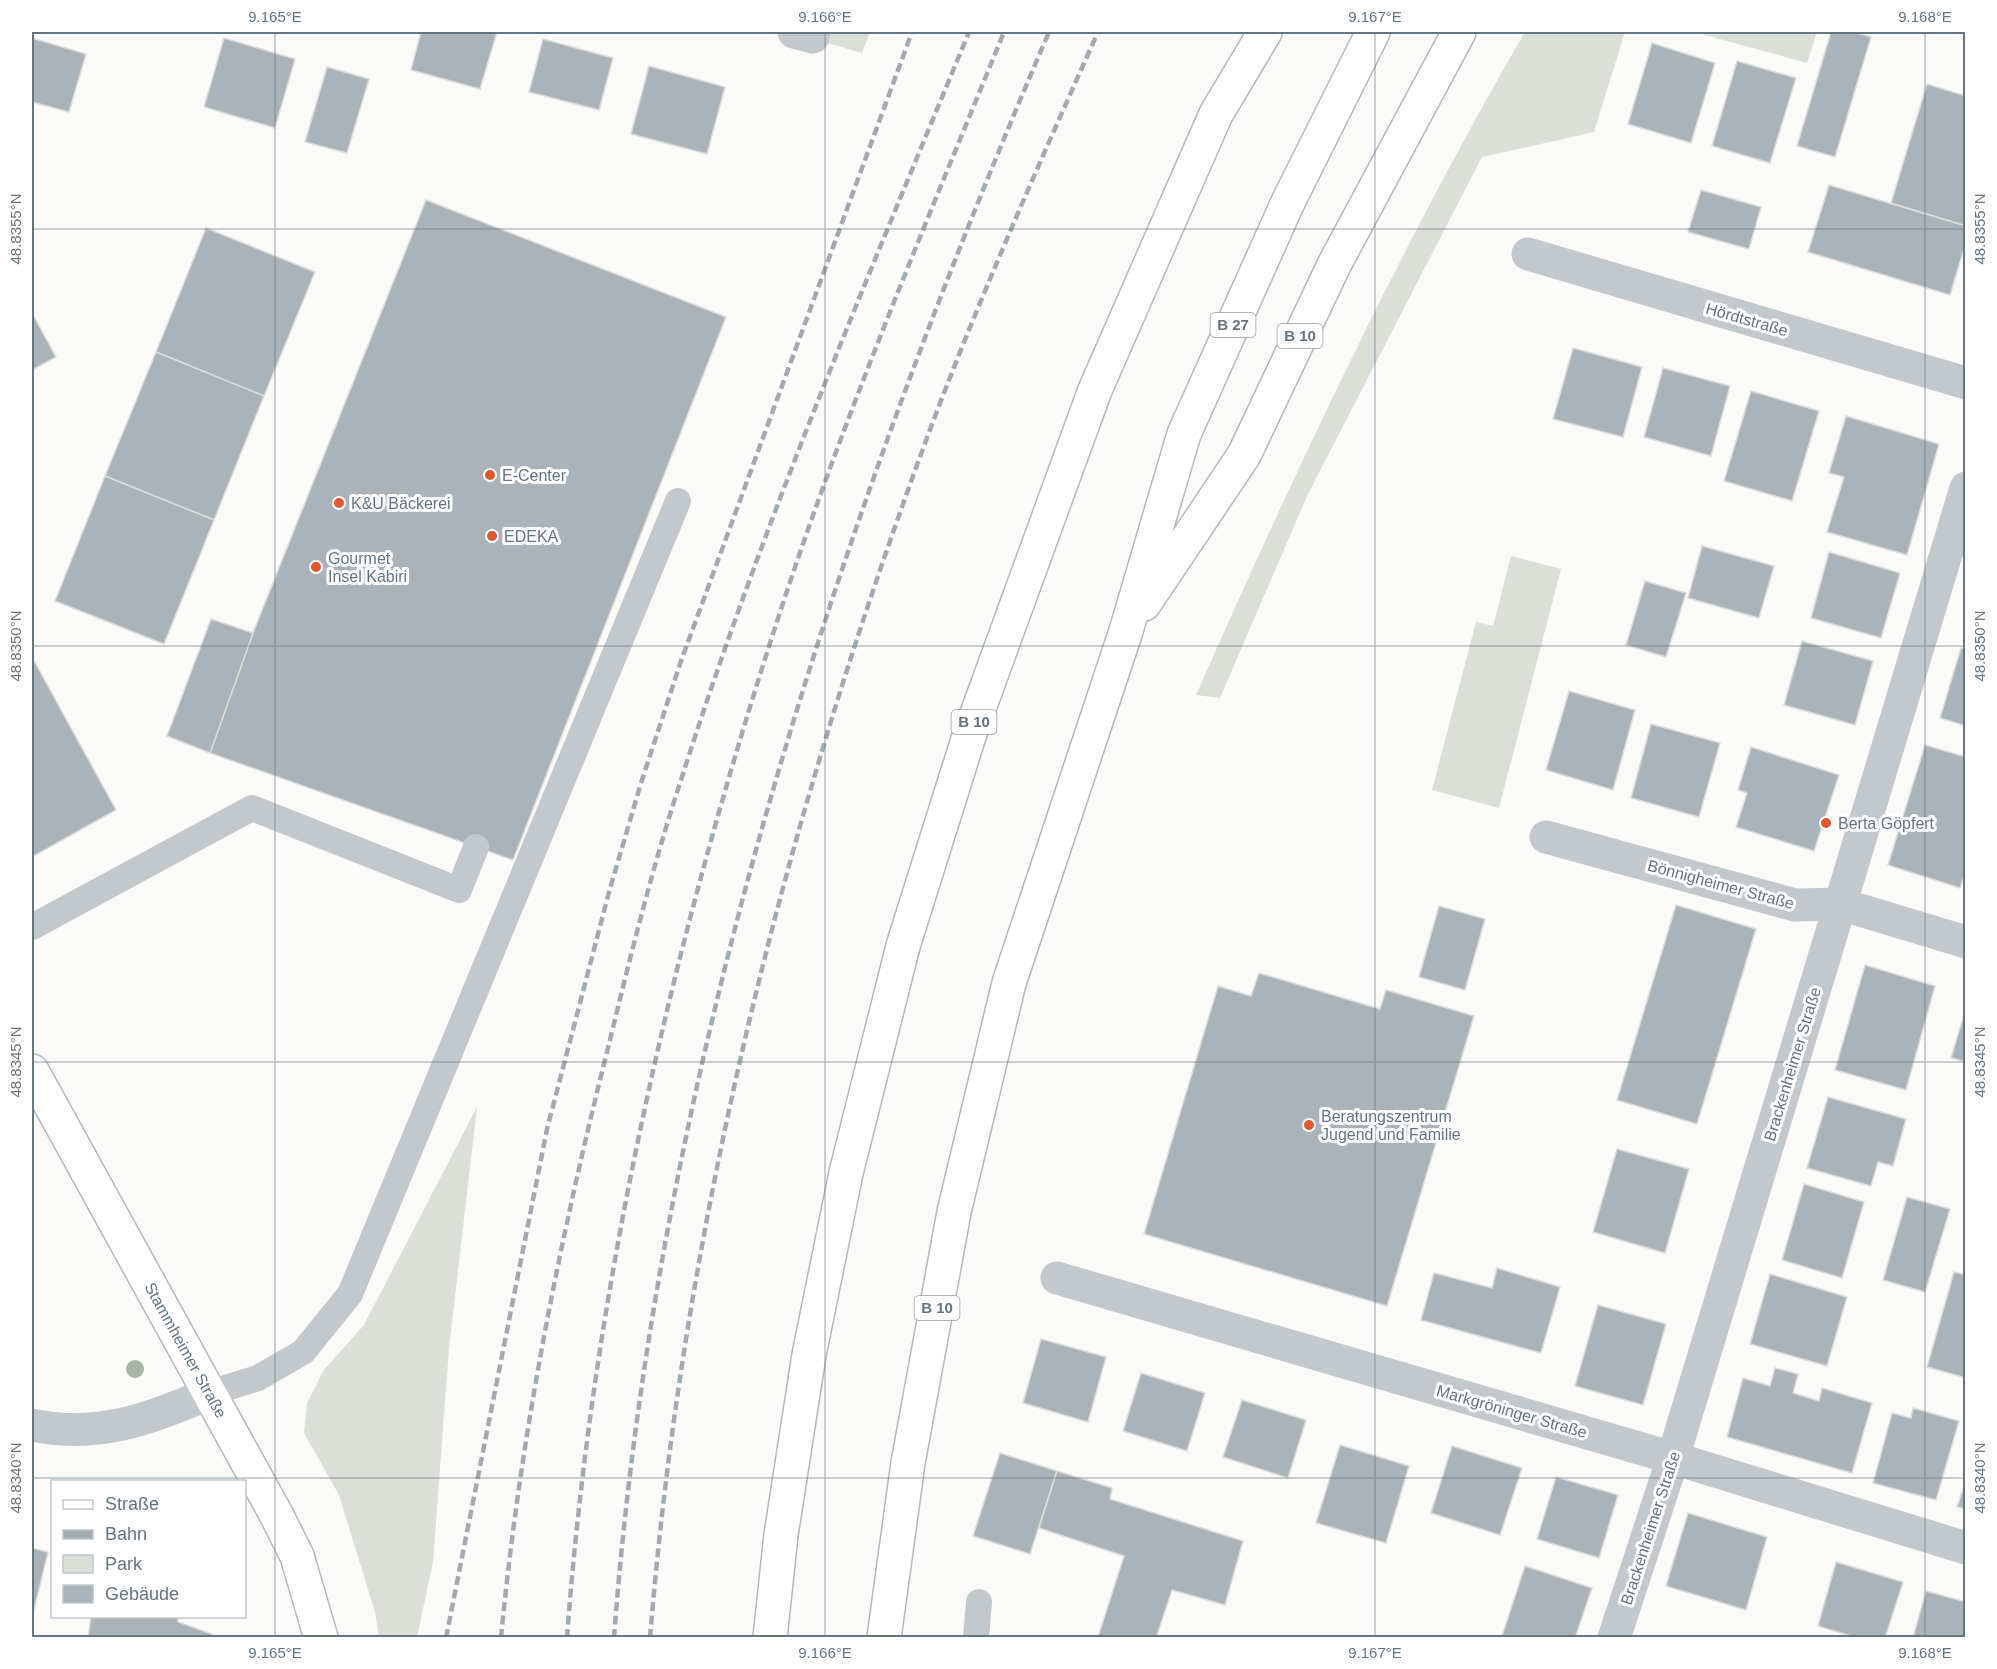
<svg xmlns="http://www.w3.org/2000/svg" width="1997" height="1669" font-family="Arial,sans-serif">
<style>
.green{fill:#dadfd7}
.building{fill:#aab3b9;stroke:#dcdcda;stroke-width:1.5}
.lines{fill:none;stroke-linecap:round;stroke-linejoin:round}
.secondary-casing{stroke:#b3babf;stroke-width:36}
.highway-casing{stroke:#b4b9bd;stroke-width:36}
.lane{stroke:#c3c8cc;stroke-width:26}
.street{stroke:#c3c8cc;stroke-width:33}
.secondary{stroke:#fff;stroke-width:33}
.highway{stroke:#fff;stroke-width:33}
.rail{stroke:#a2aab0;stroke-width:4.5;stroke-dasharray:9 4.5;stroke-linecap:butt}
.tree{fill:#aab4a7}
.ticks{fill:none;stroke:#657683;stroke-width:1.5;stroke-opacity:0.45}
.poi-dot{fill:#e4572e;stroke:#fff;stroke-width:2}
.labels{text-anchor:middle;stroke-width:6;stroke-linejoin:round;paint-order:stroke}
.shield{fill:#fff;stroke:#939fa8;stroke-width:1.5}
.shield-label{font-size:15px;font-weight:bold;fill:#657683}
.street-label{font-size:16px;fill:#657683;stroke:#fff}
.poi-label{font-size:16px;fill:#657683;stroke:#fff;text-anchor:start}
.neatline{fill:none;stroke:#657683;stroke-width:2}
.ticks-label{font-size:15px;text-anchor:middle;fill:#657683}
</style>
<rect width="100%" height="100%" fill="#fafaf8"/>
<g class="green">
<path d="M825,32H870L862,53L821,41Z"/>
<path d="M1525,32H1625L1594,132L1482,157L1307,496L1220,698L1196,695C1296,469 1401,245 1525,32Z"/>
<path d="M1694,32H1817L1807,63Z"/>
<path d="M1511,556L1561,569L1499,808L1432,790L1476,622L1493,626Z"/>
<path d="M477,1107L449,1348L433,1562L417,1637H379L375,1612L339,1495L304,1433L307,1403L324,1370L364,1325Z"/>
</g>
<g class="building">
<path d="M421,32H497L480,89L411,70Z"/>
<path d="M1831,32H1854L1871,37L1835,157L1797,146Z"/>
<path d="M32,38L86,54L69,112L32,102Z"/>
<path d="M224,38L295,59L275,128L204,107Z"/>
<path d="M543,39L613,58L599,110L529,92Z"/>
<path d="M1652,43L1715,63L1691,143L1628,124Z"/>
<path d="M1737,61L1796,78L1770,163L1712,146Z"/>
<path d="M649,66L725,87L707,154L631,134Z"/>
<path d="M327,67L369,79L347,153L305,142Z"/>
<path d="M1927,84L1966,96V226L1891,203Z"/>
<path d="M1829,185L1966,226V242L1950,295L1808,252Z"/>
<path d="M1701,190L1761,207L1749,249L1688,232Z"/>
<path d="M426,200L726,317L513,860L210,753L253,633Z"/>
<path d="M206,228L315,272L264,396L156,352Z"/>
<path d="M32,313L56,357L32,370Z"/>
<path d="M1573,348L1642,367L1623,437L1553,419Z"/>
<path d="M156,352L264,396L214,520L105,476Z"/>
<path d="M1663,368L1730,386L1711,456L1644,437Z"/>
<path d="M1751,391L1819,411L1792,501L1724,481Z"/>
<path d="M1846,416L1939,444L1907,555L1827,532L1844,477L1829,473Z"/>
<path d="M105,476L214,520L164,644L55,601Z"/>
<path d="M1702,546L1774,566L1759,618L1688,598Z"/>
<path d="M1829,552L1900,573L1881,638L1811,618Z"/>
<path d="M1645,581L1686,593L1666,657L1626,645Z"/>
<path d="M211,619L253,633L210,753L167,736Z"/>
<path d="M1802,641L1873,661L1855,725L1784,705Z"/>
<path d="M1961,648L1966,649V726L1940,718Z"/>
<path d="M32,657L116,810L32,857Z"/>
<path d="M1569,691L1635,710L1613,790L1546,770Z"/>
<path d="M1651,724L1720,743L1699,817L1631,798Z"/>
<path d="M1925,745L1966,757V871L1960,888L1888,865Z"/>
<path d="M1751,747L1839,775L1814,851L1736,827L1747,793L1738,790Z"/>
<path d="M1676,905L1756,929L1697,1124L1617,1100Z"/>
<path d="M1439,906L1485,919L1465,990L1419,977Z"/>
<path d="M1865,965L1935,986L1906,1090L1835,1070Z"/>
<path d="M1259,973L1380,1009L1386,990L1474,1016L1387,1306L1144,1234L1218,986L1251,996Z"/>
<path d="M1966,1008V1062L1951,1058Z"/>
<path d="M1828,1097L1906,1119L1893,1166L1878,1162L1871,1186L1807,1168Z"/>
<path d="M1617,1149L1689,1169L1665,1253L1593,1232Z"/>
<path d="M1804,1184L1864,1202L1842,1278L1782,1260Z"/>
<path d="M1907,1197L1950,1209L1925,1292L1883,1280Z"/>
<path d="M1497,1268L1560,1287L1541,1353L1421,1320L1434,1273L1492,1288Z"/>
<path d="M1954,1272L1966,1275V1378L1927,1367Z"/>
<path d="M1770,1274L1847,1297L1827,1366L1750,1344Z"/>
<path d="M1598,1305L1666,1324L1643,1405L1575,1386Z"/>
<path d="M1041,1339L1106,1357L1088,1422L1023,1403Z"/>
<path d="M1775,1368L1798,1374L1793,1393L1819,1401L1822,1388L1872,1403L1852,1473L1727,1437L1743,1378L1770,1386Z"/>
<path d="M1141,1373L1205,1393L1187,1451L1123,1431Z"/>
<path d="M1242,1400L1306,1420L1288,1478L1223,1457Z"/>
<path d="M1913,1408L1959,1421L1936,1500L1873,1483L1892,1413L1911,1418Z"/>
<path d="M1340,1445L1409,1466L1386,1543L1316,1523Z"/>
<path d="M1452,1446L1522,1468L1500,1535L1431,1513Z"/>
<path d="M1000,1453L1057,1471L1030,1554L973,1536Z"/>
<path d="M1057,1471L1112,1488L1110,1499L1243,1541L1225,1605L1172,1590L1156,1638L1098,1637L1124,1556L1039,1528Z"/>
<path d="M1556,1477L1618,1495L1599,1558L1537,1539Z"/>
<path d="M1966,1480V1509L1957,1507Z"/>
<path d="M1688,1513L1767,1537L1746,1610L1666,1586Z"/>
<path d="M32,1548L48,1552L32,1618Z"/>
<path d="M1836,1562L1903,1582L1885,1638H1858L1818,1626Z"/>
<path d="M1525,1566L1592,1588L1575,1638L1502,1636Z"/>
<path d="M1926,1591L1966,1602V1638H1913Z"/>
<path d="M91,1616H178V1622L212,1634V1638H88Z"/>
</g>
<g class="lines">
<defs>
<path id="secondary" d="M32,1071L277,1516L297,1556L321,1638"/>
<g id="highway">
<path d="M1144,604L1244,455L1334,265L1459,32"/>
<path d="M770,1638L781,1535L809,1355L846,1173L903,946L970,733L1095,390L1216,114L1265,32"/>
<path d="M884,1638L908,1463L954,1212L1009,983L1126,631L1184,434L1288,202L1373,32"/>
</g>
</defs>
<use href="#secondary" class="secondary-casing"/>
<use href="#highway" class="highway-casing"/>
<g class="lane">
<path d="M32,927L252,808L459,890L476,847"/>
<path d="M210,1393L258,1378L303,1352L350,1294L678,501"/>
<path d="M976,1638L979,1602"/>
</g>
<g class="street">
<path d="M794,32L813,37L814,32"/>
<path d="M1528,254L1966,383"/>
<path d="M1546,837L1795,905L1840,904L1966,942"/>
<path d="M1057,1278L1673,1458L1966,1548"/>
<path d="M32,1425C96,1439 151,1419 210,1393"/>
<path d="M1614,1638L1673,1458L1966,488"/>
</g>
<use href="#secondary" class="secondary"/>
<use href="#highway" class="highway"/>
<g class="rail">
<path d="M446,1638L547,1129L609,892L641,783L681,661L912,32"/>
<path d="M501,1638C520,1438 559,1242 608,1048C630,958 652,868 681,780C762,525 867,279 969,32"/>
<path d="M567,1638C593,1282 676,926 788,588C851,399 929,216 1004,32"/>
<path d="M614,1638C655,1084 831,539 1049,32"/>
<path d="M650,1638C684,1218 789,805 937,411C986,283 1042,157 1098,32"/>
</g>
</g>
<circle class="tree" cx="135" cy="1369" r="9"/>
<path class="ticks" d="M275,32V1638M825,32V1638M1375,32V1638M1925,32V1638M32,229H1966M32,646H1966M32,1062H1966M32,1478H1966"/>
<g class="poi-dot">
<circle cx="490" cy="475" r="6"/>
<circle cx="339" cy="503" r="6"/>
<circle cx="492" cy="536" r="6"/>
<circle cx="316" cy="567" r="6"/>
<circle cx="1826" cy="823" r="6"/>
<circle cx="1309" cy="1125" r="6"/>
</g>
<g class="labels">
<g class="shield">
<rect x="1210.5" y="313" width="45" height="24" rx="4.5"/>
<rect x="1277.5" y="324" width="45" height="24" rx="4.5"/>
<rect x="951.5" y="710" width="45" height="24" rx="4.5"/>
<rect x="914.5" y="1296" width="45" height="24" rx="4.5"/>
</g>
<g class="shield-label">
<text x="1233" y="330">B 27</text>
<text x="1300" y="341">B 10</text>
<text x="974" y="727">B 10</text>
<text x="937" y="1313">B 10</text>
</g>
<g class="street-label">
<text transform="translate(1747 319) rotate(16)" y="6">Hördtstraße</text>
<text transform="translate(1721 884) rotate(15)" y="6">Bönnigheimer Straße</text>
<text transform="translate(1792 1064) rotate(-73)" y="6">Brackenheimer Straße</text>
<text transform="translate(186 1350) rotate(61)" y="6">Stammheimer Straße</text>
<text transform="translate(1512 1411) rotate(16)" y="6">Markgröninger Straße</text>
<text transform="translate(1650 1528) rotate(-72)" y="6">Brackenheimer Straße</text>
</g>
<g class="poi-label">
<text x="502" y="481">E-Center</text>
<text x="351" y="509">K&amp;U Bäckerei</text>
<text x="504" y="542">EDEKA</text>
<text x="328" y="564">Gourmet<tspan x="328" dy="18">Insel Kabiri</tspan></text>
<text x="1838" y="829">Berta Göpfert</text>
<text x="1321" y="1122">Beratungszentrum<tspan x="1321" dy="18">Jugend und Familie</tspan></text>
</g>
</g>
<rect width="1997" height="1669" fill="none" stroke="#ffffff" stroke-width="66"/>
<rect x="51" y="1480" width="195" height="138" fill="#ffffff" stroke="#c1c8cd" stroke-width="1.5"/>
<rect x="63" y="1500" width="30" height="9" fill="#ffffff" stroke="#c1c8cd" stroke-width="1.5"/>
<text x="105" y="1510" font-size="18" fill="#657683">Straße</text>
<rect x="63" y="1530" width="30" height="9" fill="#a2aab0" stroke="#c1c8cd" stroke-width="1.5"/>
<text x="105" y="1540" font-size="18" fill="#657683">Bahn</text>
<rect x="63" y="1555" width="30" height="18" fill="#dadfd7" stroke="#c1c8cd" stroke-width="1.5"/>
<text x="105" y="1570" font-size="18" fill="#657683">Park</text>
<rect x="63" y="1585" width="30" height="18" fill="#aab3b9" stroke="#c1c8cd" stroke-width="1.5"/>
<text x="105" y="1600" font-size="18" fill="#657683">Gebäude</text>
<rect x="33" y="33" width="1931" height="1603" class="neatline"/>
<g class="ticks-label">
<text x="275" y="22">9.165°E</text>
<text x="825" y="22">9.166°E</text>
<text x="1375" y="22">9.167°E</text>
<text x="1925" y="22">9.168°E</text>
<text transform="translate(16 229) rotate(-90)" y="5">48.8355°N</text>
<text transform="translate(1980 229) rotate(-90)" y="5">48.8355°N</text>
<text transform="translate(16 646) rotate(-90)" y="5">48.8350°N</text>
<text transform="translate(1980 646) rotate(-90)" y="5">48.8350°N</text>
<text transform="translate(16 1062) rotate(-90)" y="5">48.8345°N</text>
<text transform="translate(1980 1062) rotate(-90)" y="5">48.8345°N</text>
<text transform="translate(16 1478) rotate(-90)" y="5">48.8340°N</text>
<text transform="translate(1980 1478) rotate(-90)" y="5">48.8340°N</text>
<text x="275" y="1658">9.165°E</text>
<text x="825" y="1658">9.166°E</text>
<text x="1375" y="1658">9.167°E</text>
<text x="1925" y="1658">9.168°E</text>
</g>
</svg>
